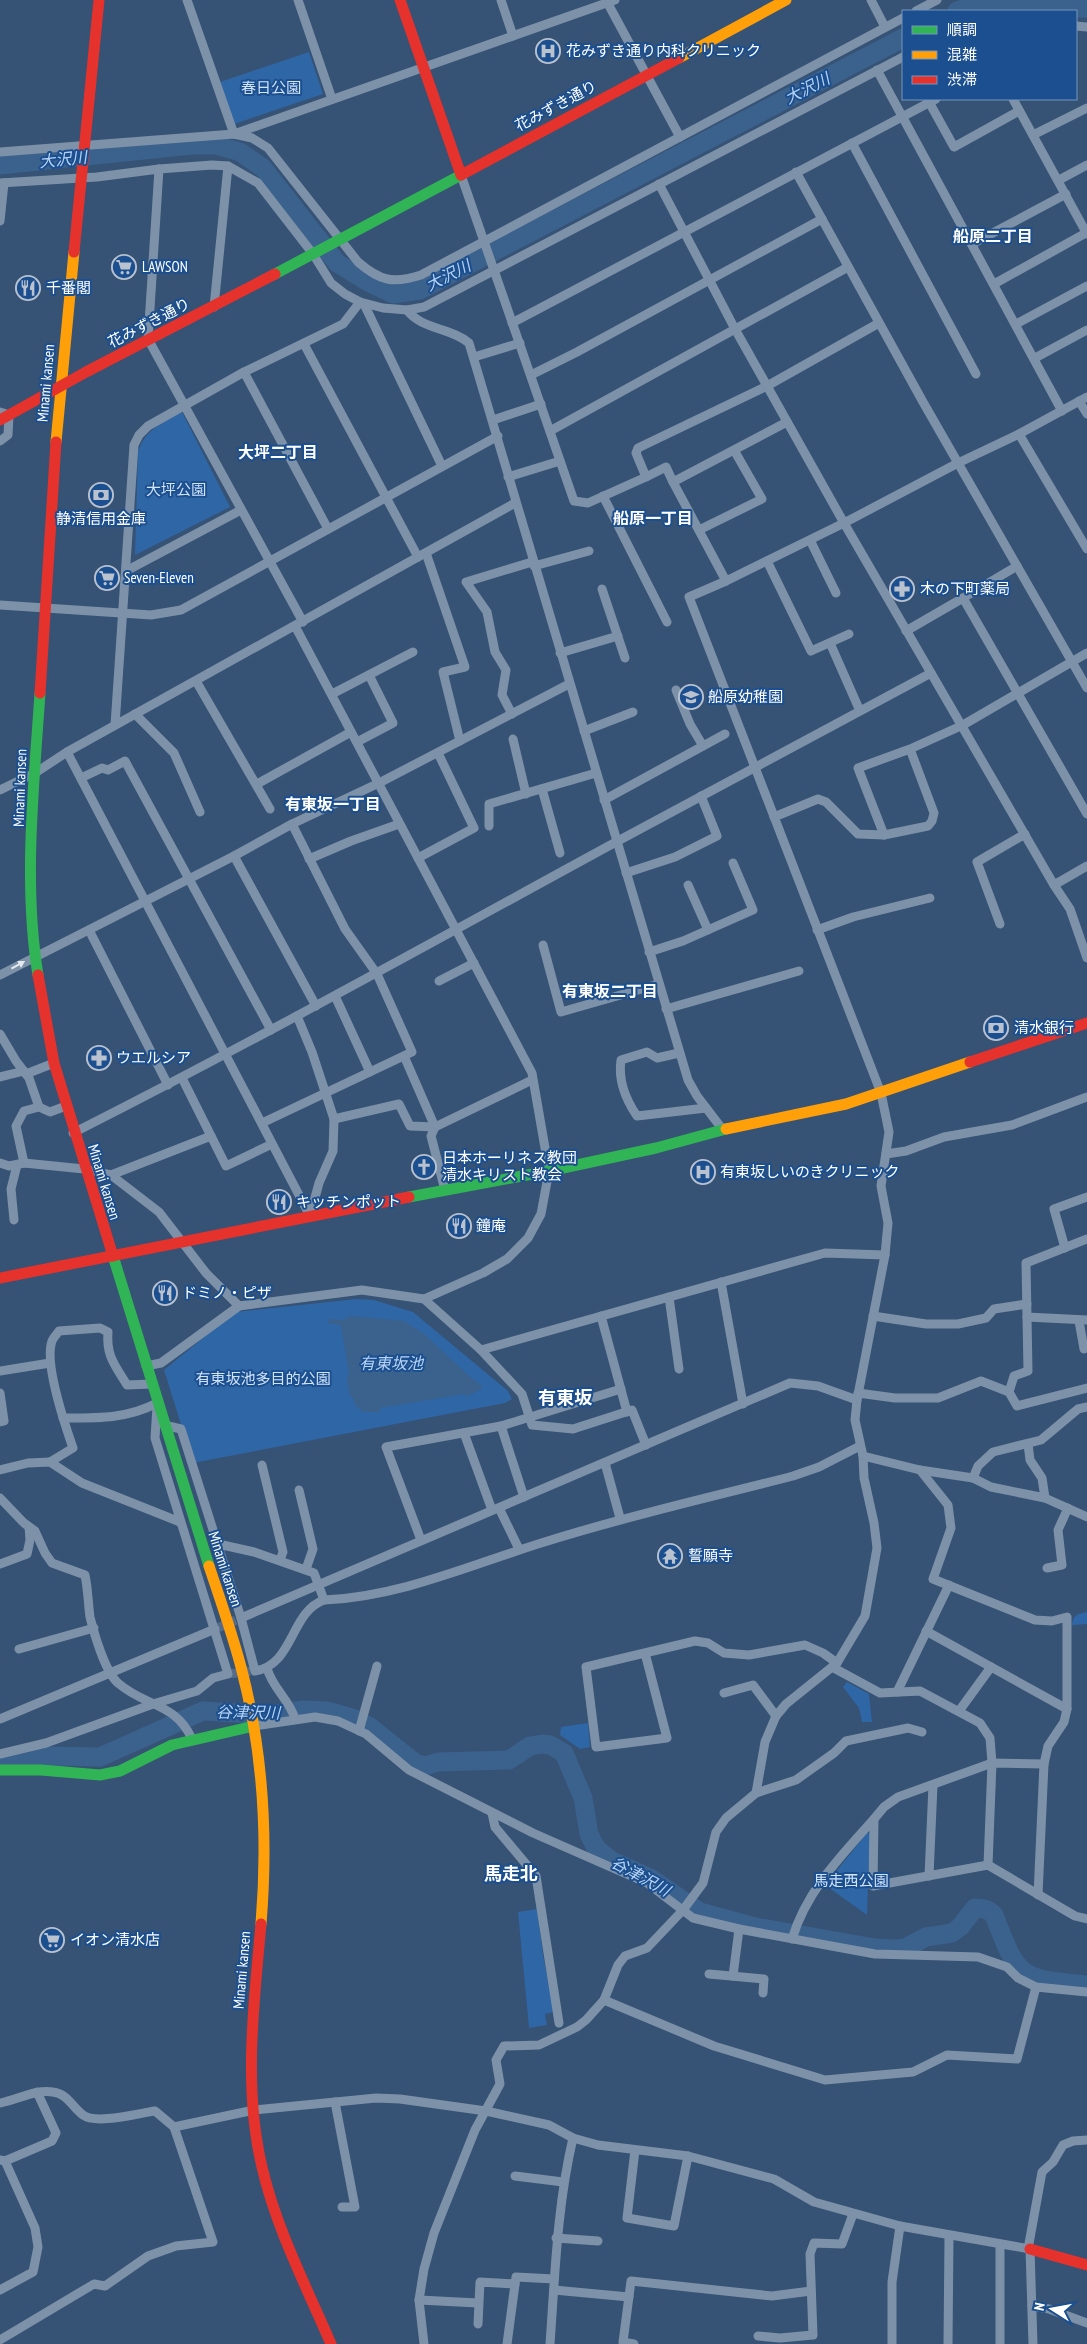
<svg xmlns="http://www.w3.org/2000/svg" width="1087" height="2344" font-family="'PT Sans Narrow','Noto Sans JP',sans-serif">
<style>
.park{fill:#2f66a5}
.water{fill:#3b618d}
.lines{fill:none;stroke-linecap:round;stroke-linejoin:round}
.river{stroke:#3b618d;stroke-width:19}
.street-tunnel{stroke:#546c89;stroke-width:9;stroke-dasharray:9 4.5;stroke-linecap:butt}
.street{stroke:#7d92a8;stroke-width:9}
.fast{stroke:#30b455;stroke-width:11}
.slow{stroke:#ff9f0a;stroke-width:11}
.jam{stroke:#e5322d;stroke-width:11}
.oneway{fill:#e5e9ee}
.labels{text-anchor:middle;stroke-width:4;stroke-linejoin:round;paint-order:stroke}
.poi-label{font-size:15px;fill:#fff;stroke:#1b4f8f;text-anchor:start}
.park-label{font-size:15px;fill:#cfe3fa;stroke:#1b4f8f}
.street-label{font-size:15px;fill:#fff;stroke:#1b4f8f}
.water-label{font-size:16px;font-style:italic;fill:#b5d3f5;stroke:#1b4f8f}
.neighbourhood-label{font-size:16px;font-weight:bold;fill:#fff;stroke:#1b4f8f}
.quarter-label{font-size:18px;font-weight:bold;fill:#fff;stroke:#1b4f8f}
</style>
<rect width="100%" height="100%" fill="#365274"/>
<g class="park">
<path d="M309,52L323,94L234,124L220,82Z"/>
<path d="M182,412L230,507L135,555L138,452C145,429 163,423 182,412Z"/>
<path d="M356,1299L374,1300L413,1312L508,1391L512,1399L505,1403L193,1463L164,1370L235,1312Z"/>
<path d="M1087,1612V1624L1072,1625C1073,1615 1077,1614 1087,1612Z"/>
<path d="M847,1682L869,1694L872,1722H862L859,1708L843,1687Z"/>
<path d="M588,1723L590,1747L580,1749L560,1735L561,1727Z"/>
<path d="M867,1833L870,1834L867,1915L825,1885Z"/>
<path d="M537,1909L543,1955L554,2012L545,2014L547,2025L529,2028L518,1912Z"/>
</g>
<path class="water" d="M351,1316L404,1321L424,1334L470,1377L482,1386L481,1389L466,1397L465,1394L380,1408V1412H363L355,1405L353,1398L350,1396L347,1378L349,1374L341,1325L328,1323L329,1319L343,1320Z"/>
<g class="lines">
<g class="river">
<path d="M957,11L966,8H1087"/>
<path d="M0,165L192,145H216L240,152L263,168L337,263L368,282L393,294L420,290L903,38"/>
<path d="M0,1759L49,1756L100,1757L203,1711L271,1715L303,1710L327,1711L355,1719L370,1727L415,1763L425,1766L438,1762L509,1760L530,1746L542,1744L550,1745L564,1753L583,1798L589,1834L596,1848L612,1861L652,1879L700,1912L755,1927L875,1948L896,1949L905,1948L926,1937L952,1933L960,1927L975,1908C983,1908 988,1909 994,1915C1018,1978 1019,1979 1087,1985"/>
</g>
<g class="street-tunnel">
<path d="M215,1629L241,1618"/>
<path d="M228,1674L255,1671"/>
</g>
<g class="street">
<path d="M187,0L234,134"/>
<path d="M298,0L332,99"/>
<path d="M501,0L513,36"/>
<path d="M606,0L680,137"/>
<path d="M871,0L885,27"/>
<path d="M916,11L937,0"/>
<path d="M1076,26L1087,27"/>
<path d="M877,70L1062,411"/>
<path d="M1013,99L1087,234"/>
<path d="M929,102L954,147L1019,111"/>
<path d="M234,134L252,138L268,148L358,262C380,281 393,284 421,275L903,18"/>
<path d="M1033,135L1087,108"/>
<path d="M852,143L976,374"/>
<path d="M0,152L234,134L615,0"/>
<path d="M159,169L148,339L303,622"/>
<path d="M796,172L923,402L1087,688"/>
<path d="M461,175L574,501L588,503L646,477L636,453L638,448L767,386L879,323"/>
<path d="M1059,180L1087,165"/>
<path d="M0,183L97,177L159,169L212,165L228,166L258,183L313,254L331,283L345,294L360,302L383,308L407,310L424,307L903,57"/>
<path d="M659,184L735,329L844,523L1054,885L1070,909L1087,958"/>
<path d="M0,221L4,183"/>
<path d="M972,244L1066,194"/>
<path d="M994,284L1086,233"/>
<path d="M364,304L442,466"/>
<path d="M214,307L228,166"/>
<path d="M407,310C422,330 450,327 469,343L688,1080L697,1096L723,1130"/>
<path d="M512,323L936,99"/>
<path d="M1016,324L1087,286"/>
<path d="M304,344L418,557"/>
<path d="M474,357L520,343"/>
<path d="M1035,358L1087,330"/>
<path d="M244,372L328,529"/>
<path d="M531,375L577,352L822,219"/>
<path d="M1079,401L1087,414"/>
<path d="M0,412L9,415L8,435L0,441"/>
<path d="M493,420L541,404"/>
<path d="M550,431L848,267"/>
<path d="M1019,434L1087,549"/>
<path d="M508,477L560,461"/>
<path d="M646,477L666,467L673,482L787,422"/>
<path d="M673,482L726,581"/>
<path d="M603,496L667,622"/>
<path d="M699,530L762,499L734,450"/>
<path d="M810,540L836,593"/>
<path d="M426,553L465,667L443,672L460,741"/>
<path d="M767,561L811,651L849,634"/>
<path d="M534,566L589,551"/>
<path d="M126,571L241,510"/>
<path d="M602,589L625,658"/>
<path d="M963,598L1017,566"/>
<path d="M0,605L151,615L181,610L498,436"/>
<path d="M295,626L532,1073L549,1171L541,1214L528,1238L507,1259L483,1273L424,1299"/>
<path d="M906,631L963,598L1087,814"/>
<path d="M830,643L860,711"/>
<path d="M560,653L618,636"/>
<path d="M196,681L270,809"/>
<path d="M676,690L690,724L703,746"/>
<path d="M332,694L413,652"/>
<path d="M135,714L174,753L200,812"/>
<path d="M512,714L502,695L506,670L495,652L487,612L466,582L532,562"/>
<path d="M115,725L134,445L139,435L148,426L244,372L343,324L360,302"/>
<path d="M584,731L633,712"/>
<path d="M513,739L526,794"/>
<path d="M357,742L393,723L369,675"/>
<path d="M910,749L934,813L932,821L928,826L884,835L858,768L910,749L963,725L1087,653"/>
<path d="M67,752L515,503"/>
<path d="M81,778L102,768L108,770L125,761L271,1030"/>
<path d="M257,784L351,732"/>
<path d="M542,789L560,853"/>
<path d="M0,790L35,773L67,752L310,1216"/>
<path d="M604,800L725,734"/>
<path d="M774,817L818,799L826,802L858,834L884,835"/>
<path d="M489,826V804L596,773"/>
<path d="M234,856L316,1006"/>
<path d="M418,858L474,828L438,753"/>
<path d="M309,859L351,841L399,824"/>
<path d="M626,873L675,857L717,836L701,796"/>
<path d="M688,885L708,930"/>
<path d="M1054,885L1087,866"/>
<path d="M1000,924L977,862L1025,834"/>
<path d="M89,930L168,1085"/>
<path d="M817,930L853,917L930,898"/>
<path d="M543,945L561,1012L659,984"/>
<path d="M649,952L683,941L753,910L733,863"/>
<path d="M0,975L234,856L292,824L379,783L569,684"/>
<path d="M439,981L474,963"/>
<path d="M335,996L370,1072"/>
<path d="M666,1009L799,971"/>
<path d="M297,1016L312,1052L334,1119L333,1151L319,1183L310,1216"/>
<path d="M0,1034L16,1061L29,1078L39,1107L50,1112L66,1106"/>
<path d="M679,1053L657,1058L647,1052L621,1060C618,1080 626,1100 637,1116L706,1108"/>
<path d="M404,1056L435,1127L431,1136L445,1190"/>
<path d="M26,1074L54,1063"/>
<path d="M0,1077L24,1071"/>
<path d="M182,1078L226,1166L272,1144"/>
<path d="M334,1119L399,1104L410,1126L435,1127L532,1080"/>
<path d="M262,1123L412,1052L377,974L345,929L292,824"/>
<path d="M73,1133C257,1040 436,940 616,842C721,785 826,729 931,673"/>
<path d="M886,1154L906,1151L944,1137L1012,1125L1087,1097"/>
<path d="M0,1163L9,1166L24,1163L84,1169L111,1175L159,1212L206,1273L239,1306"/>
<path d="M24,1163L16,1126L24,1111L39,1107"/>
<path d="M111,1175L211,1136"/>
<path d="M14,1220L11,1189L17,1165"/>
<path d="M1065,1248L1054,1209L1087,1197"/>
<path d="M721,1282L743,1404"/>
<path d="M669,1297L679,1369"/>
<path d="M601,1316L627,1412"/>
<path d="M873,1316L926,1324H958L986,1318L994,1309L1027,1304"/>
<path d="M1027,1317L1087,1320"/>
<path d="M1079,1321L1084,1349"/>
<path d="M481,1350L522,1394L532,1425L573,1429L632,1410L646,1445"/>
<path d="M146,1366L161,1363L239,1306L362,1290L424,1299L481,1350L825,1253L885,1255"/>
<path d="M0,1371L50,1363"/>
<path d="M1009,1392L1014,1376L1028,1371L1026,1263L1087,1239"/>
<path d="M0,1393L4,1421L0,1422"/>
<path d="M858,1393L895,1398H938L981,1381L1009,1392L1017,1406L1087,1388"/>
<path d="M63,1418C96,1418 127,1419 157,1403"/>
<path d="M164,1425L181,1429L241,1618L255,1671C294,1665 290,1612 324,1600"/>
<path d="M501,1426L524,1497"/>
<path d="M464,1433L492,1510"/>
<path d="M1028,1444L1030,1460L1042,1478L1045,1498"/>
<path d="M863,1456L920,1470L973,1478L991,1487L1045,1498L1087,1517"/>
<path d="M50,1462L73,1448C65,1425 44,1363 52,1341C53,1338 57,1334 59,1331L100,1328L108,1332C106,1356 115,1365 127,1385L151,1384"/>
<path d="M605,1463L620,1518"/>
<path d="M262,1465L283,1552L280,1560"/>
<path d="M0,1470L28,1463L50,1462L82,1483L180,1522"/>
<path d="M920,1470L948,1505L951,1528L933,1579L1035,1620L1052,1621L1067,1617V1709L1064,1722L1048,1746L1044,1764L1038,1895"/>
<path d="M973,1478L978,1466L993,1452L1041,1440L1078,1409L1087,1407"/>
<path d="M299,1490L313,1549L306,1569"/>
<path d="M0,1498L24,1523L35,1531L45,1553L52,1563L85,1575C88,1589 88,1603 90,1617C94,1633 105,1672 118,1683C145,1707 175,1702 192,1739"/>
<path d="M499,1508L519,1549"/>
<path d="M421,1540L386,1447L501,1426L621,1389"/>
<path d="M218,1544L254,1552L314,1573L324,1600C402,1597 477,1562 551,1540C631,1515 712,1497 793,1476L819,1467L860,1446"/>
<path d="M0,1564L27,1554L30,1540L29,1527"/>
<path d="M1047,1568L1062,1565L1058,1530L1068,1508"/>
<path d="M241,1618L790,1383L818,1386L857,1400"/>
<path d="M926,1631L1067,1709"/>
<path d="M19,1649L94,1628"/>
<path d="M645,1653L667,1738L596,1747L586,1667L695,1641L708,1643L724,1653L749,1655L805,1645L823,1653L837,1663"/>
<path d="M832,1667L880,1693L920,1691L980,1723L990,1738L992,1763L988,1865"/>
<path d="M267,1668C272,1688 290,1700 295,1719"/>
<path d="M897,1692L949,1585"/>
<path d="M724,1693L753,1685L776,1716"/>
<path d="M959,1711L991,1667"/>
<path d="M0,1719L215,1629"/>
<path d="M254,1726L315,1717L338,1721L366,1734L409,1770L533,1833L647,1883L693,1918L739,1929L875,1954L978,1957L1007,1967L1018,1978L1036,1987L1087,1992"/>
<path d="M359,1731L377,1666"/>
<path d="M0,1754L46,1743L153,1704L197,1691L213,1678L228,1674L155,1438L157,1406"/>
<path d="M1044,1764L992,1763L898,1797L884,1807L874,1819L873,1886L988,1865L1075,1916L1087,1919"/>
<path d="M756,1793L796,1780L834,1753L846,1741L908,1728L922,1732"/>
<path d="M492,1813L495,1827L536,1876L559,2023"/>
<path d="M929,1876L933,1785"/>
<path d="M792,1939C807,1890 841,1856 874,1819"/>
<path d="M709,1974L764,1979L763,1993"/>
<path d="M733,1976L739,1929"/>
<path d="M604,2000L714,2046L825,2080L913,2072L947,2055L1017,2059L1036,1987"/>
<path d="M335,2102L355,2207H342"/>
<path d="M0,2103C17,2100 35,2089 53,2092C68,2094 72,2107 83,2115C96,2125 139,2113 155,2111L174,2127L254,2110L376,2098L400,2099L486,2111L549,2125L573,2138L598,2145L688,2156L774,2179L814,2202L900,2226L1030,2249L1033,2344"/>
<path d="M635,2150L627,2218L674,2226L688,2156"/>
<path d="M1,2160L5,2161L52,2141L56,2133L37,2092"/>
<path d="M515,2176L563,2182"/>
<path d="M556,2238L598,2241"/>
<path d="M1028,2249L1042,2172L1053,2162L1063,2145L1073,2141L1087,2140"/>
<path d="M0,2290L33,2272L38,2247L35,2228L5,2161"/>
<path d="M554,2290L629,2297"/>
<path d="M419,2300L478,2303"/>
<path d="M1032,2306L1049,2309L1087,2323"/>
<path d="M478,2324L480,2282L515,2284"/>
<path d="M758,2336L780,2338L813,2335L810,2254L814,2243L842,2244L853,2214"/>
<path d="M0,2340L94,2284L105,2286L148,2256L176,2246L213,2242L174,2127"/>
<path d="M424,2344L419,2300L424,2269L434,2233L475,2130L500,2084L496,2060L504,2046L539,2045L577,2027L586,2020L604,2000L618,1965L625,1956L647,1948L683,1910L703,1883L716,1832L726,1818L756,1793L765,1742L776,1716L786,1704L837,1663L865,1616L877,1548L874,1523L864,1478L863,1456L855,1420L857,1400L885,1255L888,1223L881,1186L889,1132L881,1093L689,597L726,581L844,523L958,463L1019,434L1087,397"/>
<path d="M507,2344L516,2277L554,2279"/>
<path d="M550,2344C555,2275 557,2206 573,2138"/>
<path d="M634,2344L623,2342L631,2281L772,2296L811,2291"/>
<path d="M892,2344V2282L900,2226"/>
<path d="M948,2344L949,2236"/>
<path d="M1000,2344V2244"/>
</g>
<g class="fast">
<path d="M275,274L461,175"/>
<path d="M38,975C23,884 34,784 40,693"/>
<path d="M409,1197L549,1171L656,1148L726,1129"/>
<path d="M113,1256L209,1566"/>
<path d="M0,1770H41L100,1775L120,1771L172,1745L254,1726"/>
</g>
<g class="slow">
<path d="M679,58L786,0"/>
<path d="M56,442L74,252"/>
<path d="M726,1129L846,1104L970,1062"/>
<path d="M209,1566C220,1599 232,1633 241,1667C263,1750 268,1839 261,1924"/>
</g>
<g class="jam">
<path d="M400,0L461,175"/>
<path d="M461,175L679,58"/>
<path d="M74,252L99,0"/>
<path d="M0,420L86,372L275,274"/>
<path d="M40,693L56,442"/>
<path d="M38,975L54,1063L113,1256"/>
<path d="M970,1062L1087,1023"/>
<path d="M0,1278L409,1197"/>
<path d="M261,1924C254,2004 243,2087 262,2167C276,2228 306,2286 331,2344"/>
<path d="M1030,2249L1087,2265"/>
</g>
</g>
<defs><path id="oneway-solid" d="M-6-.8H1V-3.2L6.5 0L1 3.2V.8H-6Z" transform="scale(1.25)"/></defs>
<use class="oneway" href="#oneway-solid" transform="translate(18 965) rotate(-29)"/>
<defs>
<symbol id="hospital-ring" viewBox="-11 -11 22 22"><circle r="9.5" fill="#1b4f8f" stroke="#b9c2ce" stroke-width="1.5"/><path d="M-5-5h3v3.5h4V-5h3V5h-3V1.5h-4V5h-3Z" fill="#b9c2ce"/></symbol>
<symbol id="supermarket-ring" viewBox="-11 -11 22 22"><circle r="9.5" fill="#1b4f8f" stroke="#b9c2ce" stroke-width="1.5"/><path d="M-6-5.5h2.5l.6 2H6L4.5 2H-2.5L-4.4-4H-6ZM-1.5 3.2a1.3 1.3 0 1 0 .1 0ZM3 3.2a1.3 1.3 0 1 0 .1 0Z" fill="#b9c2ce"/></symbol>
<symbol id="restaurant-ring" viewBox="-11 -11 22 22"><circle r="9.5" fill="#1b4f8f" stroke="#b9c2ce" stroke-width="1.5"/><path d="M-5-6h1v4h1v-4h1v4h1v-4h1v5L-1.5 .5V6h-2V.5L-5-1ZM5-6V6H3V1.5H1.5Q1.5-4 5-6Z" fill="#b9c2ce"/></symbol>
<symbol id="bank-ring" viewBox="-11 -11 22 22"><circle r="9.5" fill="#1b4f8f" stroke="#b9c2ce" stroke-width="1.5"/><path d="M-6-4H6V4H-6ZM0-2.3a2.3 2.3 0 1 0 0 4.6a2.3 2.3 0 1 0 0-4.6Z" fill="#b9c2ce"/></symbol>
<symbol id="pharmacy-ring" viewBox="-11 -11 22 22"><circle r="9.5" fill="#1b4f8f" stroke="#b9c2ce" stroke-width="1.5"/><path d="M-2-6h4v4h4v4h-4v4h-4v-4h-4v-4h4Z" fill="#b9c2ce"/></symbol>
<symbol id="school-ring" viewBox="-11 -11 22 22"><circle r="9.5" fill="#1b4f8f" stroke="#b9c2ce" stroke-width="1.5"/><path d="M0-5L7-2L0 1L-7-2ZM-4 1L0 2.5L4 1V4Q0 6-4 4Z" fill="#b9c2ce"/></symbol>
<symbol id="church-ring" viewBox="-11 -11 22 22"><circle r="9.5" fill="#1b4f8f" stroke="#b9c2ce" stroke-width="1.5"/><path d="M-1.2-6h2.4v3.5h3.3v2.4h-3.3V6h-2.4V-.1h-3.3v-2.4h3.3Z" fill="#b9c2ce"/></symbol>
<symbol id="temple-ring" viewBox="-11 -11 22 22"><circle r="9.5" fill="#1b4f8f" stroke="#b9c2ce" stroke-width="1.5"/><path d="M0-6L5-2H3V0L6.5 2.5H4V6H1.5V3h-3V6H-4V2.5H-6.5L-3 0V-2H-5Z" fill="#b9c2ce"/></symbol>
</defs>
<g fill-rule="evenodd">
<use href="#hospital-ring" x="534" y="37" width="28" height="28"/>
<use href="#supermarket-ring" x="110" y="253" width="28" height="28"/>
<use href="#restaurant-ring" x="14" y="274" width="28" height="28"/>
<use href="#bank-ring" x="87" y="481" width="28" height="28"/>
<use href="#supermarket-ring" x="93" y="564" width="28" height="28"/>
<use href="#pharmacy-ring" x="888" y="575" width="28" height="28"/>
<use href="#school-ring" x="677" y="683" width="28" height="28"/>
<use href="#bank-ring" x="982" y="1014" width="28" height="28"/>
<use href="#pharmacy-ring" x="85" y="1044" width="28" height="28"/>
<use href="#church-ring" x="410" y="1153" width="28" height="28"/>
<use href="#hospital-ring" x="689" y="1158" width="28" height="28"/>
<use href="#restaurant-ring" x="265" y="1188" width="28" height="28"/>
<use href="#restaurant-ring" x="445" y="1212" width="28" height="28"/>
<use href="#restaurant-ring" x="151" y="1279" width="28" height="28"/>
<use href="#temple-ring" x="656" y="1542" width="28" height="28"/>
<use href="#supermarket-ring" x="38" y="1926" width="28" height="28"/>
</g>
<g class="labels">
<g class="poi-label">
<text x="566" y="56">花みずき通り内科クリニック</text>
<text x="142" y="272">LAWSON</text>
<text x="46" y="293">千番閣</text>
<text x="101" y="524" text-anchor="middle">静清信用金庫</text>
<text x="124" y="583">Seven-Eleven</text>
<text x="920" y="594">木の下町薬局</text>
<text x="708" y="702">船原幼稚園</text>
<text x="1014" y="1033">清水銀行</text>
<text x="116" y="1063">ウエルシア</text>
<text x="442" y="1163">日本ホーリネス教団<tspan x="442" dy="17">清水キリスト教会</tspan></text>
<text x="720" y="1177">有東坂しいのきクリニック</text>
<text x="296" y="1207">キッチンポット</text>
<text x="476" y="1231">鐘庵</text>
<text x="182" y="1298">ドミノ・ピザ</text>
<text x="688" y="1561">誓願寺</text>
<text x="70" y="1945">イオン清水店</text>
</g>
<g class="park-label">
<text x="271" y="93">春日公園</text>
<text x="176" y="495">大坪公園</text>
<text x="263" y="1384">有東坂池多目的公園</text>
<text x="851" y="1886">馬走西公園</text>
</g>
<g class="street-label">
<text transform="translate(556 106) rotate(-28)" y="5">花みずき通り</text>
<text transform="translate(149 323) rotate(-27)" y="5">花みずき通り</text>
<text transform="translate(46 383) rotate(-85)" y="5">Minami kansen</text>
<text transform="translate(20 788) rotate(-88)" y="5">Minami kansen</text>
<text transform="translate(104 1182) rotate(73)" y="5">Minami kansen</text>
<text transform="translate(225 1569) rotate(72)" y="5">Minami kansen</text>
<text transform="translate(242 1970) rotate(-85)" y="5">Minami kansen</text>
</g>
<g class="water-label">
<text transform="translate(807 88) rotate(-27)" y="6">大沢川</text>
<text transform="translate(63 159) rotate(-6)" y="6">大沢川</text>
<text transform="translate(448 275) rotate(-27)" y="6">大沢川</text>
<text x="391" y="1369">有東坂池</text>
<text transform="translate(248 1712) rotate(1)" y="6">谷津沢川</text>
<text transform="translate(641 1876) rotate(29)" y="6">谷津沢川</text>
</g>
<g class="neighbourhood-label">
<text x="993" y="242">船原二丁目</text>
<text x="278" y="458">大坪二丁目</text>
<text x="653" y="524">船原一丁目</text>
<text x="333" y="810">有東坂一丁目</text>
<text x="610" y="997">有東坂二丁目</text>
</g>
<g class="quarter-label">
<text x="565" y="1404">有東坂</text>
<text x="511" y="1880">馬走北</text>
</g>
</g>
<rect x="902" y="10" width="175" height="90" fill="#1b4f8f" stroke="#7695bc"/>
<rect x="912" y="26" width="25" height="8" fill="#30b455" stroke="#7695bc"/>
<text x="947" y="35" font-size="15" fill="#ffffff">順調</text>
<rect x="912" y="51" width="25" height="8" fill="#ff9f0a" stroke="#7695bc"/>
<text x="947" y="60" font-size="15" fill="#ffffff">混雑</text>
<rect x="912" y="76" width="25" height="8" fill="#e5322d" stroke="#7695bc"/>
<text x="947" y="85" font-size="15" fill="#ffffff">渋滞</text>
<g transform="translate(1052 2309) rotate(281)" stroke="#1b4f8f" stroke-width="4" paint-order="stroke">
<path d="M0-4L9 19L0 12L-9 19Z" fill="#ffffff"/>
<text y="-8" font-size="14" font-weight="bold" text-anchor="middle" fill="#ffffff">N</text>
</g>
</svg>
